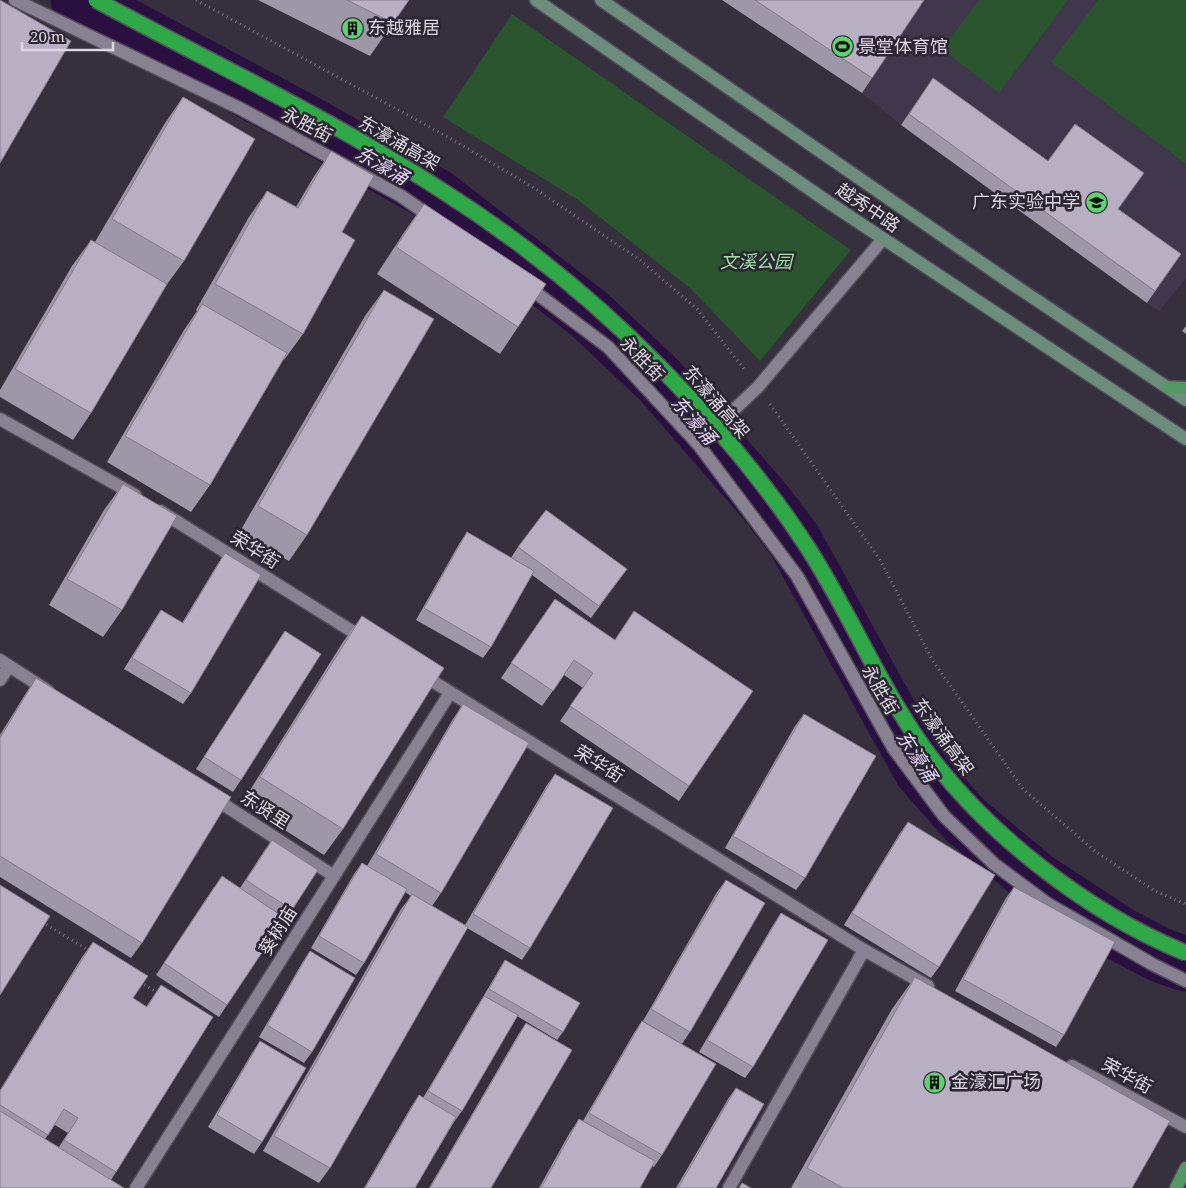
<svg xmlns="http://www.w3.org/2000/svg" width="1186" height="1188" font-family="'Noto Serif','Noto Sans SC',serif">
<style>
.built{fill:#41374c}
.green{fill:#2a552f}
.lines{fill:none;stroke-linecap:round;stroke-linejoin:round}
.river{stroke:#2a1040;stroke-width:55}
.lane-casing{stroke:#524d59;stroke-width:15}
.secondary-casing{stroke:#524d59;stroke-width:15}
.primary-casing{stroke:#524d59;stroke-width:15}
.path{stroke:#7d7783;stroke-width:3;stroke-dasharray:1 4;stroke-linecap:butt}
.lane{stroke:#888192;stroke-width:12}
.secondary{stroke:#6d8d7c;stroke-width:12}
.primary{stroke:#539966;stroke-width:12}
.highway-bridge-casing{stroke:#524d59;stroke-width:18;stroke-linecap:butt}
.highway-bridge{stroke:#2fa948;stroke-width:15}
.wall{fill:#9e97a7;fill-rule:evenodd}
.building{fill:#b8b0c2;stroke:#817b88}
.labels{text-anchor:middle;stroke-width:5;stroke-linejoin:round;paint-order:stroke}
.poi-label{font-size:18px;fill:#dcd8e1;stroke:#2c2533;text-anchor:start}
.street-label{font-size:18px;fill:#dcd8e1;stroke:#2c2533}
.park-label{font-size:18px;font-style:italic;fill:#9be5a1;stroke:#2c2533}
.water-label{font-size:19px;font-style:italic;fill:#e5d6f8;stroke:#2c2533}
</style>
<rect width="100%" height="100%" fill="#362f3e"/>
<path class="built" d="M722,0H1186V278L1159,311L901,125L862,93Z"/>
<g class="green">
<path d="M979,0H1068L999,93L942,49Z"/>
<path d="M1098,0H1186V164L1051,62Z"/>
<path d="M512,14L851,250L760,361L691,289L578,200L443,117Z"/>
</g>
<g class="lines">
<path class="river" d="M78,0L304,121L436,196L589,314L660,381L765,502L794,540L921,770L964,819L1036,879L1120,934L1160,955L1186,964"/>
<defs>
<g id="lane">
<path d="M15,0L241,109L401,196L434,219"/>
<path d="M527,286L608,347L698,444L797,576L894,749L944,816L994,864L1048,904L1152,964L1186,981"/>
<path d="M0,419L135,495"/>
<path d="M698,444L758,387L883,239"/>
<path d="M160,511L366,640"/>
<path d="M0,660L48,691"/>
<path d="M421,674L864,950L928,986"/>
<path d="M0,680L9,666"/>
<path d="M212,797L334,876"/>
<path d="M1072,1066L1186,1127"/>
<path d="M136,1188L450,693"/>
<path d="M729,1188L864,950"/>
</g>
<g id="secondary">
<path d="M536,0L831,204L1186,439"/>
<path d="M601,0L1005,279L1186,400"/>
</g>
<g id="primary">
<path d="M1167,387L1186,388"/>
<path d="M1176,1188L1186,1168"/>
</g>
</defs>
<use href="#lane" class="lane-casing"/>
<use href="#secondary" class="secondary-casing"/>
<use href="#primary" class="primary-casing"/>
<g class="path">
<path d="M196,0L448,137L534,188L640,260L697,309L744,369"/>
<path d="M770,404L880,560L933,661L1023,789L1096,852L1155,891L1186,904"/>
<path d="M42,922L90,951"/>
<path d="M140,982L158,993"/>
</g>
<use href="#lane" class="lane"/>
<use href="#secondary" class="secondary"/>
<use href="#primary" class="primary"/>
<defs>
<path id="highway-bridge" d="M96,0C210,62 331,119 441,190C520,240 594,300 660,367C713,421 764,481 806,545C848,609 877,681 921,744C982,831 1088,913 1186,953"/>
</defs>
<use href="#highway-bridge" class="highway-bridge-casing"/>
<use href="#highway-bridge" class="highway-bridge"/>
</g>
<g class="wall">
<path d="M258,0H409L370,56Z"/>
<path d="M722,0H924L862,93Z"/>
<path d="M933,78L1048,161L1118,209L1181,254L1147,303L901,125Z"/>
<path d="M183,97L184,261L165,287L91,413L73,440L0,397V390L72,266L91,240L95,242L165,123Z"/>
<path d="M331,151L342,232L303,334L284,360L283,359L210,485L191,512L107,462L184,330L197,311L196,310L249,217L267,191L296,207L313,178Z"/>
<path d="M424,204L518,327L500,354L377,274L405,231Z"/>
<path d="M384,290L307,535L289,561L239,533L365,316Z"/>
<path d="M1186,326V334L1182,331Z"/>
<path d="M123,484L122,610L103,637L49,605L104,510Z"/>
<path d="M467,532L511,558L518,547L627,569L591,618L532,575L491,647L483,658L416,620L459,544Z"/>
<path d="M225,553L191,693L183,704L124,669L153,622L161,610L182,623L217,565Z"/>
<path d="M555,599L689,786L679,801L560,721L583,688L564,675L542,706L501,678Z"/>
<path d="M362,616L343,829L324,855L242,803L343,642Z"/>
<path d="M285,631L241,780L233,792L196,769Z"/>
<path d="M36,678L142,943L131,958L0,877V735L26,693Z"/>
<path d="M463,704L441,893L432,906L465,925L547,785L555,774L530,948L522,960L467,928L330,1168L319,1183L263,1151L401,909L411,896L405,892L364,963L356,975L311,948L354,874L362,863L367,866L453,719Z"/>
<path d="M804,714L805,878L796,890L725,848L795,726Z"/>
<path d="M908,822L939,967L931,978L844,925L900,833Z"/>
<path d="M266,848L292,910L286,918L256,899L227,1005L219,1017L156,975L214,887L240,888Z"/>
<path d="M726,880L690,1032L682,1044L643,1021L717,892Z"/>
<path d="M1014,887L1064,1035L1056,1047L955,991L1006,898Z"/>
<path d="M781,913L753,1067L745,1078L699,1052L773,925Z"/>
<path d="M93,942L133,998L146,1007L161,985L116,1172L111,1180L0,1188V1090L82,957ZM55,1125L68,1133L59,1147L45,1139Z"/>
<path d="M310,951L312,1052L304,1063L259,1037L302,963Z"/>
<path d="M505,960L563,1032L557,1040L517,1016L462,1111L454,1122L415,1188H364L411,1107L419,1095L423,1098L476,1008L483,997L500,968Z"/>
<path d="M915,977L1132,1188H791L892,1009Z"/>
<path d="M642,1021L662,1155L654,1167L652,1166L640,1188H539L569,1134L579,1119L583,1121L634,1033Z"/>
<path d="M526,1023L491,1188H429L518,1035Z"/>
<path d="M260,1041L262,1142L254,1154L208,1127L252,1053Z"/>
<path d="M736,1088L716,1188H676L728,1099Z"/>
</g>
<g class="building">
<path d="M0,0L71,41L0,163Z"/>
<path d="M347,0H409L393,23Z"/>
<path d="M755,0H924L872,78Z"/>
<path d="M933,78L1048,161L1075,124L1144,173L1118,209L1181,254L1155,291L909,114Z"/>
<path d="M183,97L255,139L184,261L112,219Z"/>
<path d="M331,151L374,176L342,232L355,240L303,334L215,284L267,191L298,208Z"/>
<path d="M424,204L546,284L518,327L396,247Z"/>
<path d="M91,240L167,284L91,413L15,369Z"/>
<path d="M384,290L434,319L307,535L258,506Z"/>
<path d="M202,304L287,353L210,485L125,436Z"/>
<path d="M123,484L177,516L122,610L67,579Z"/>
<path d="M546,510L627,569L599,606L518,547Z"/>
<path d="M467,532L534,571L491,647L424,608Z"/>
<path d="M225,553L261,575L191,693L132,658L161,610L183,623Z"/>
<path d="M555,599L615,640L634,611L753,691L689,786L570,706L593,673L574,660L553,691L511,663Z"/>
<path d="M362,616L444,668L343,829L260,777Z"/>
<path d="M285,631L321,654L241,780L204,757Z"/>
<path d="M36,678L231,797L142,943L0,856V738Z"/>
<path d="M463,704L529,743L441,893L376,854Z"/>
<path d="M804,714L876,756L805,878L733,836Z"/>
<path d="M555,774L613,808L530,948L473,914Z"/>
<path d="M908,822L995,875L939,967L852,913Z"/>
<path d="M272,840L318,870L292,910L246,880Z"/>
<path d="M362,863L407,889L364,963L319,936Z"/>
<path d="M222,876L285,918L227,1005L164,963Z"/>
<path d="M726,880L765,903L690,1032L651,1009Z"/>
<path d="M0,885L50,916L0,995Z"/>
<path d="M1014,887L1115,942L1064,1035L963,979Z"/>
<path d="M412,894L468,927L330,1168L274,1136Z"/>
<path d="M781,913L828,940L753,1067L707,1040Z"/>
<path d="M93,942L148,976L133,998L147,1007L161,985L213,1017L116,1172L64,1140L78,1118L64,1109L48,1135L0,1105V1091Z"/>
<path d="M310,951L355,978L312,1052L267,1025Z"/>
<path d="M505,960L580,1003L563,1032L489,989Z"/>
<path d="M915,977L1170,1121L1132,1188H843L807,1168Z"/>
<path d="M484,996L518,1015L462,1111L428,1091Z"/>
<path d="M642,1021L716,1064L662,1155L589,1113Z"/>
<path d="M526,1023L572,1050L491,1188H430Z"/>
<path d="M260,1041L306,1068L262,1142L217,1115Z"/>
<path d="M736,1088L764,1104L716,1188H678Z"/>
<path d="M419,1095L456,1117L415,1188H365Z"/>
<path d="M0,1111L124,1188H0Z"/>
<path d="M579,1119L655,1161L640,1188H541Z"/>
<path d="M742,1183L751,1188H739Z"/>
</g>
<defs>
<symbol id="building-disc" viewBox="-11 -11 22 22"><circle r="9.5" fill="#5bd56e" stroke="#2c2533"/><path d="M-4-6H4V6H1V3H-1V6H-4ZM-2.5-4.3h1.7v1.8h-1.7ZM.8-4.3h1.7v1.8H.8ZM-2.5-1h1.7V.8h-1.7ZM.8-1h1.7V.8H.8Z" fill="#111"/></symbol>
<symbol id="stadium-disc" viewBox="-11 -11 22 22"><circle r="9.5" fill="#5bd56e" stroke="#2c2533"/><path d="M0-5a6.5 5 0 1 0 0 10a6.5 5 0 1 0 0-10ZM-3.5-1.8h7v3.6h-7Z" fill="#111"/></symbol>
<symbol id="school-disc" viewBox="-11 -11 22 22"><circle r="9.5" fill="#5bd56e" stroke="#2c2533"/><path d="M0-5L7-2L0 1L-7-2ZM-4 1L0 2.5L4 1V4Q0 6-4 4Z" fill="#111"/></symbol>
</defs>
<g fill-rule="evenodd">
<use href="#building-disc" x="340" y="16" width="25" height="25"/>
<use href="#stadium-disc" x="830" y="34" width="25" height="25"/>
<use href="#school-disc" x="1084" y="190" width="25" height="25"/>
<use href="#building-disc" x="922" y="1070" width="25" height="25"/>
</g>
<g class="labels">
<g class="poi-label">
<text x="368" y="34">东越雅居</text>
<text x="858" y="53">景堂体育馆</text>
<text x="1080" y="208" text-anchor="end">广东实验中学</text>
<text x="951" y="1088">金濠汇广场</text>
</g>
<g class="street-label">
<text transform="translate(307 125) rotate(28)" y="6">永胜街</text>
<text transform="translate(399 143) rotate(30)" y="6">东濠涌高架</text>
<text transform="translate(868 208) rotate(34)" y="6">越秀中路</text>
<text transform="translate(642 359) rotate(46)" y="6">永胜街</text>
<text transform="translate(716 402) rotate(49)" y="6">东濠涌高架</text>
<text transform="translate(255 550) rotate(32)" y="6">荣华街</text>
<text transform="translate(880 690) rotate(60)" y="6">永胜街</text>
<text transform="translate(943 737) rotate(54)" y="6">东濠涌高架</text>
<text transform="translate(599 764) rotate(32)" y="6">荣华街</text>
<text transform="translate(265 810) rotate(33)" y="6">东贤里</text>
<text transform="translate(278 931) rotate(-58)" y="6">葵树庙</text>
<text transform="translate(1127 1076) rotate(28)" y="6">荣华街</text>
</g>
<g class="park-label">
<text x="756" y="268">文溪公园</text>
</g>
<g class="water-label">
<text transform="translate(382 165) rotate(30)" y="7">东濠涌</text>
<text transform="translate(694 420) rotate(49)" y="7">东濠涌</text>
<text transform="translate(917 756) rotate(57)" y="7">东濠涌</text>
</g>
</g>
<path d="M22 42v8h91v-8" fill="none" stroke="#dcd8e1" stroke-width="2.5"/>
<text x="30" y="42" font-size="15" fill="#dcd8e1" stroke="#2c2533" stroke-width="4" paint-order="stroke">20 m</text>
</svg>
